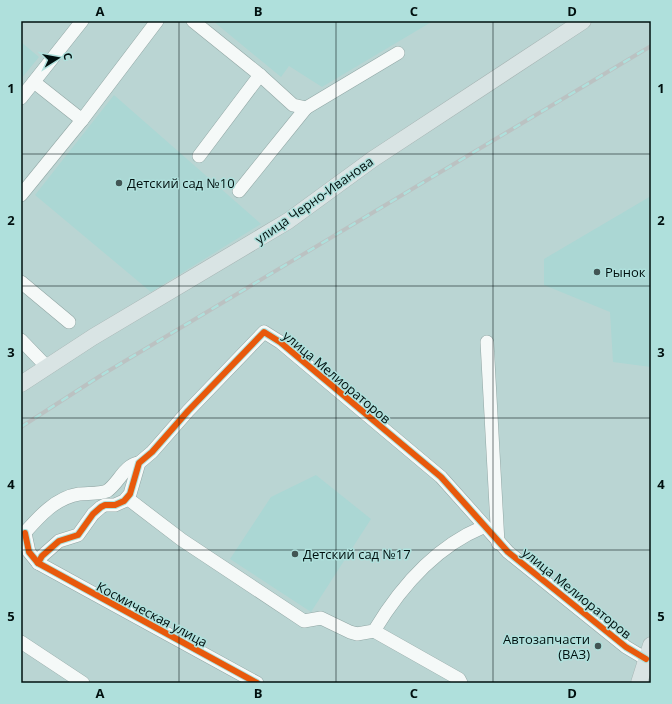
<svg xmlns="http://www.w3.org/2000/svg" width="672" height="704" font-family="'Open Sans',sans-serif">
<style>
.built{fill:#abd7d4}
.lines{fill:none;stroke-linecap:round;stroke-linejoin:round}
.minor-casing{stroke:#92a7a5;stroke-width:14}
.major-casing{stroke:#a6b3b2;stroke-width:17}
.minor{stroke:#f5f9f8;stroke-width:13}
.major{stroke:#d9e4e4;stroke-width:16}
.rail-casing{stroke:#bbc2c2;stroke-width:4}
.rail{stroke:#afe0dc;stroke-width:2.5;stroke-dasharray:8;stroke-linecap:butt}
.cycleway-casing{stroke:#afe0dc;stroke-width:8}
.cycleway{stroke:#e8590c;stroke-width:6}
.grid{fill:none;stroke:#01100f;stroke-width:1;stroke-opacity:0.55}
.poi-dot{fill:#425554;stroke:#afe0dc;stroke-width:1.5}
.labels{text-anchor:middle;stroke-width:3;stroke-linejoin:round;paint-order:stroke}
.poi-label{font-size:13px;fill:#01100f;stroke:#afe0dc;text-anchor:start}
.street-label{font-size:13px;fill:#01100f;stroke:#afe0dc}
.neatline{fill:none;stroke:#01100f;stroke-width:1.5}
.grid-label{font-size:13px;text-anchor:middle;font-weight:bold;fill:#01100f}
</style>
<rect width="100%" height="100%" fill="#bad5d3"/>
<g class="built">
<path d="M213,21H433L322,87L289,66L281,77Z"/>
<path d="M21,42L39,57L21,79Z"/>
<path d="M114,95L261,224L151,292L35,195Z"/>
<path d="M651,196V367L613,362L610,312L544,285V259Z"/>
<path d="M316,475L371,519L311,612L230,559L271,497Z"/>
</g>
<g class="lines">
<defs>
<g id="minor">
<path d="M193,21L260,75L293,105L306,108"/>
<path d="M34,82L82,120L157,21"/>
<path d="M21,98L82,21"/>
<path d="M199,156L260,75"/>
<path d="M239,191L306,108L398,53"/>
<path d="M21,195L82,120"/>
<path d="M21,282L69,322"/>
<path d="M21,340L47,367"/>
<path d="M487,342L498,543"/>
<path d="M127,498L182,540L304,621L321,618L350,632L357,634L374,631C401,586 435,547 483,527"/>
<path d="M25,533L29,552L38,563L257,683"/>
<path d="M21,537C37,519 54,498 79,494C87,493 100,494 107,491C119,483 124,465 139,463"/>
<path d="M38,563L42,556L59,541L78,535L93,514L101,507L105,505H115L124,501L130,494L139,463L152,452L188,411L264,332L280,342L441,477L508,552L626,647L646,659"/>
<path d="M374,631L459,679L461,683"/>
<path d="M21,642L83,683"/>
</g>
<g id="major">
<path d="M21,384L93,337L288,221L373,159L583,21"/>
<path d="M639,683L651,645"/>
</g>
</defs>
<use href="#minor" class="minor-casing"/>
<use href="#major" class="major-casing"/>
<use href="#minor" class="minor"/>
<use href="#major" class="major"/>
<defs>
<path id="rail" d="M21,427L100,376L651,46"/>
</defs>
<use href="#rail" class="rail-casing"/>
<use href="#rail" class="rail"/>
<defs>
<g id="cycleway">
<path d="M25,533L29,552L38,563L257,683"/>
<path d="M38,563L42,556L59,541L78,535L93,514L101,507L105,505H115L124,501L130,494L139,463L152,452L188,411L264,332L280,342L441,477L508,552L626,647L646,659"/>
</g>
</defs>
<use href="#cycleway" class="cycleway-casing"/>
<use href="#cycleway" class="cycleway"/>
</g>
<path class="grid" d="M179,21V683M336,21V683M493,21V683M21,154H651M21,286H651M21,418H651M21,550H651"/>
<g class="poi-dot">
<circle cx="119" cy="183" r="4"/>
<circle cx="597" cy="272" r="4"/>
<circle cx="295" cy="554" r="4"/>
<circle cx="598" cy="646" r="4"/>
</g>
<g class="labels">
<g class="poi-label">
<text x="127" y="188">Детский сад №10</text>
<text x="605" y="277">Рынок</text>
<text x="303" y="559">Детский сад №17</text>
<text x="590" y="644" text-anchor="end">Автозапчасти<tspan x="590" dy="15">(ВАЗ)</tspan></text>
</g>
<g class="street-label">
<text transform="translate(314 200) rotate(-35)" y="5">улица Черно-Иванова</text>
<text transform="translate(337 377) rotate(40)" y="5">улица Мелиораторов</text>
<text transform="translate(577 593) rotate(39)" y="5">улица Мелиораторов</text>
<text transform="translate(152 614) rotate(28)" y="5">Космическая улица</text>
</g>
</g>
<rect width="672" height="704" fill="none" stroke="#afe0dc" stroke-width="44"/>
<g transform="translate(58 58) rotate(79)" stroke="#afe0dc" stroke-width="3" paint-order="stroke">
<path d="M0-3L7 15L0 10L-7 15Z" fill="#01100f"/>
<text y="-6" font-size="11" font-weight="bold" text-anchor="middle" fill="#01100f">С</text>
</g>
<rect x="22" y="22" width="628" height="660" class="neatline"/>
<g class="grid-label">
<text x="100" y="16">A</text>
<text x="258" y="16">B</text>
<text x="414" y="16">C</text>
<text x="572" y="16">D</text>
<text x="11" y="93">1</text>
<text x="661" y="93">1</text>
<text x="11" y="225">2</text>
<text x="661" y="225">2</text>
<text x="11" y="357">3</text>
<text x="661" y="357">3</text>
<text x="11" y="489">4</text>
<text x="661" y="489">4</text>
<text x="11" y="621">5</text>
<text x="661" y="621">5</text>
<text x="100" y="698">A</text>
<text x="258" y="698">B</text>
<text x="414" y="698">C</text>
<text x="572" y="698">D</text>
</g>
</svg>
